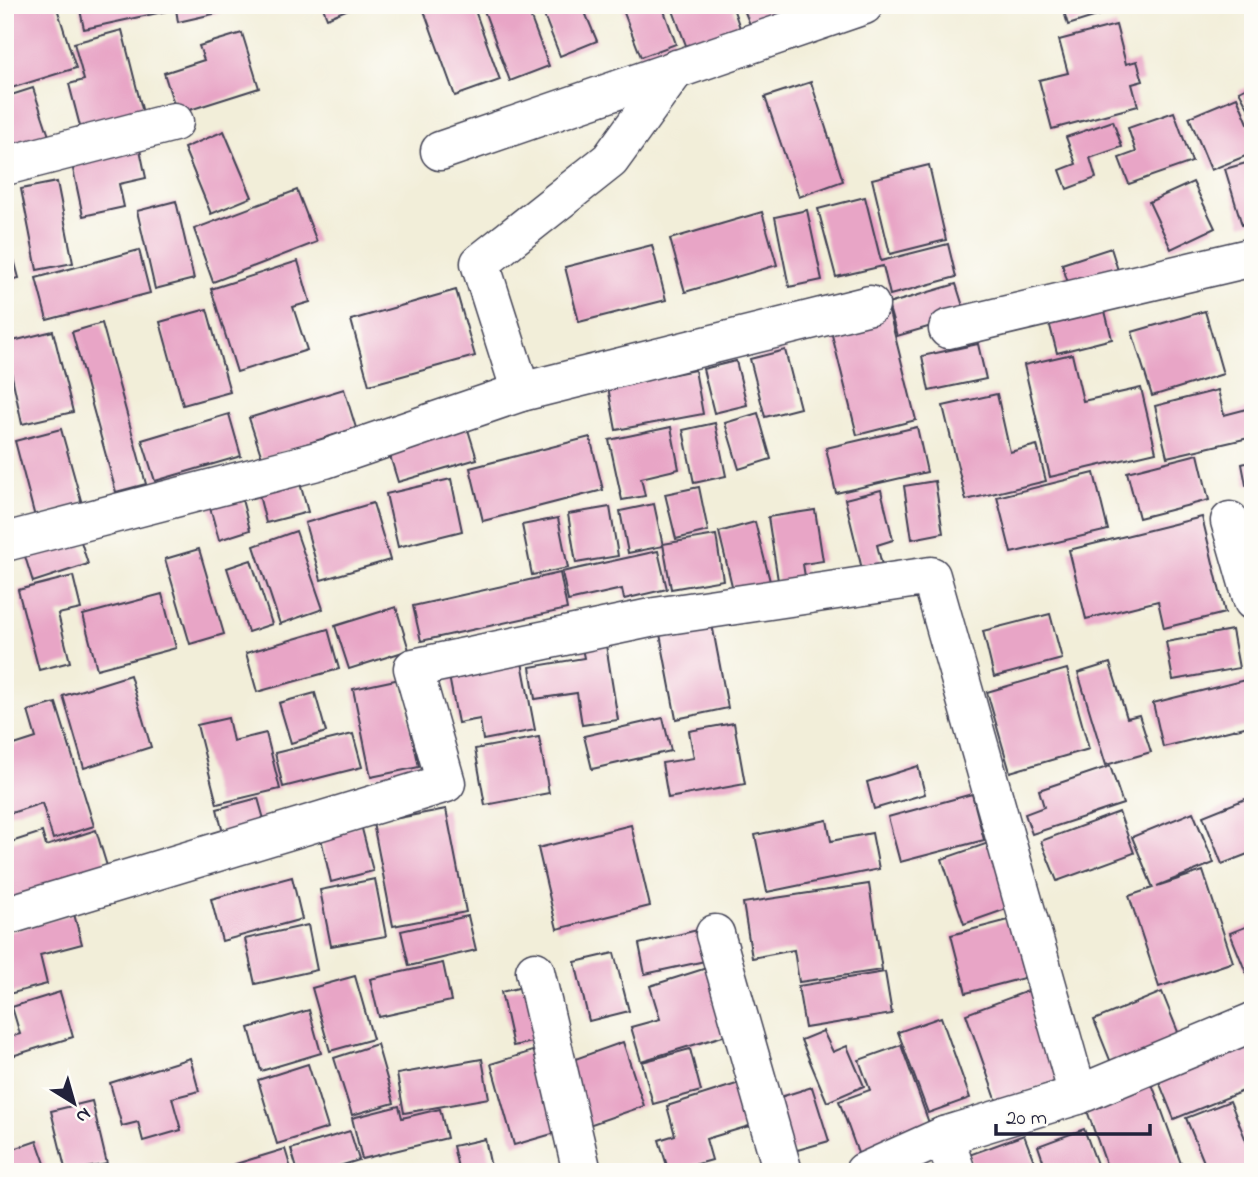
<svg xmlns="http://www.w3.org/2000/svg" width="1258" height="1177" font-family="'Indie Flower',sans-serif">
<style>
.building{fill:#e8a5c6}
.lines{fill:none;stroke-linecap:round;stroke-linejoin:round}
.minor-casing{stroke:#414153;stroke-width:41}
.minor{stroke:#fff;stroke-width:38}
</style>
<rect width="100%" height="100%" fill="#fdfcf7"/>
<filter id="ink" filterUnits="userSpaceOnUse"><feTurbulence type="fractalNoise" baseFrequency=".0143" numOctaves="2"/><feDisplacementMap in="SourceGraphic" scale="14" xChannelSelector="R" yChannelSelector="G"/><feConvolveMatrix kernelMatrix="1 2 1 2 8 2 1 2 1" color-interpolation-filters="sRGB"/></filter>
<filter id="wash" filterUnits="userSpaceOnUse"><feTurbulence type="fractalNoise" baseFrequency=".00686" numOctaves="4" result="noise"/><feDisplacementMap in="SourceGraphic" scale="28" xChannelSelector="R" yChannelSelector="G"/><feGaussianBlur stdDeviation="1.57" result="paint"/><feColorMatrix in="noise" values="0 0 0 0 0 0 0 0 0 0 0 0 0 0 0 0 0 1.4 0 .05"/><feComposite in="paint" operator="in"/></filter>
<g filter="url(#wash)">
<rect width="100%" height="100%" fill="#f2eed9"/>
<g id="blocks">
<g class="building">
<path d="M5,5H56L76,68L5,90Z"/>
<path d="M79,5H221L222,12L178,22L176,9L84,29Z"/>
<path d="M322,5H358L327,18Z"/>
<path d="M422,5H473L500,80L455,96Z"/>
<path d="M482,5H526L549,66L510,81Z"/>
<path d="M540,5H582L597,41L560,56Z"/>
<path d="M621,5H662L676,44L641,57Z"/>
<path d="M671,5H732L740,28L687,48Z"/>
<path d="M742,5H778L782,13L751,27Z"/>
<path d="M1062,5H1129V6L1068,25Z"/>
<path d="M1116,25L1126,64L1137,61L1143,81L1132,84L1138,106L1052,129L1039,80L1068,73L1059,40Z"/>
<path d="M122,30L143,113L81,130L69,84L84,80L74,43Z"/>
<path d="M242,33L259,88L177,114L164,73L204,60L199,46Z"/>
<path d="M811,82L843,181L799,197L765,97Z"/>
<path d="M1253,84V117L1239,91Z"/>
<path d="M33,88L49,136L15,147L5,119V97Z"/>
<path d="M1237,97L1253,135V153L1211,170L1189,117Z"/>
<path d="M1174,112L1192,162L1129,184L1119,158L1136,152L1128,128Z"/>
<path d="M1113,121L1122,147L1090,158L1096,178L1067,189L1060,170L1076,164L1066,137Z"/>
<path d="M224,131L252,197L211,214L184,148Z"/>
<path d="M138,140L146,178L119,184L124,207L83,216L70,155Z"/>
<path d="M1253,161V222L1242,225L1225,169Z"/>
<path d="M929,165L946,240L890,254L872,179Z"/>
<path d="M57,182L73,263L37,270L21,189Z"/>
<path d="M1193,182L1215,228L1171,249L1149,202Z"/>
<path d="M297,190L317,242L213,282L194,229Z"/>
<path d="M865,197L881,261L948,244L956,277L890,295L883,266L836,277L818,209Z"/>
<path d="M176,201L194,279L155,289L137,211Z"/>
<path d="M807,210L822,280L789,287L775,217Z"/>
<path d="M762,212L777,265L685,292L670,239Z"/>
<path d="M5,226L19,278L5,281Z"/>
<path d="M652,245L666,300L579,322L565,267Z"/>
<path d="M1111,248L1121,280L1072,296L1062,264Z"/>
<path d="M139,250L150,293L47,320L36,278Z"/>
<path d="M298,261L310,302L293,307L307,350L237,372L211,289Z"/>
<path d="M956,284L966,316L897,336L888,304Z"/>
<path d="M456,290L475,356L369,385L351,320Z"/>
<path d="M1103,303L1112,339L1057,353L1048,318Z"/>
<path d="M887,304L916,420L857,435L828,319Z"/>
<path d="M207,309L230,392L183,405L160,322Z"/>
<path d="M1205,311L1223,374L1152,396L1132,332Z"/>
<path d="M102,323L146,484L116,492L72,332Z"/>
<path d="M53,331L73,412L22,424L5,343Z"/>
<path d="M978,344L986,379L929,391L922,356Z"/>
<path d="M785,350L800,408L765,417L750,359Z"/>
<path d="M1072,354L1083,401L1141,388L1156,452L1050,477L1024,365Z"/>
<path d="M736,361L747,405L714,413L703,369Z"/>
<path d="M695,370L703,414L616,430L608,387Z"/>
<path d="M344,389L356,428L262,458L249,418Z"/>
<path d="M1218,390L1224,415L1247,409L1253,437L1167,457L1155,406Z"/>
<path d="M997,394L1010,452L1037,445L1046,481L966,500L943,406Z"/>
<path d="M758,413L771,459L739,469L725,423Z"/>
<path d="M229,414L241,456L155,481L142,440Z"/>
<path d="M466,423L477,459L398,482L387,446Z"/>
<path d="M715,423L726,476L694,483L683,430Z"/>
<path d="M671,427L679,469L641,478L645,496L622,500L609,440Z"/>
<path d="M917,427L927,472L836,493L826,448Z"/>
<path d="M61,429L82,504L35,517L15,441Z"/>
<path d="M590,437L603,490L483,521L470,468Z"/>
<path d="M1198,454L1209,500L1139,518L1127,472Z"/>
<path d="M1253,461V484L1246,485L1242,464Z"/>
<path d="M1094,473L1108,530L1011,553L997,497Z"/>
<path d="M298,476L308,512L266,523L257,487Z"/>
<path d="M451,479L462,531L398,547L386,494Z"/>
<path d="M935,481L943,533L912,539L904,486Z"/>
<path d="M699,487L708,531L676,539L665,494Z"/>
<path d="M239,488L250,530L219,540L207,497Z"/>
<path d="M881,490L893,540L877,545L882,565L862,569L845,499Z"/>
<path d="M373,503L390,560L321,580L305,523Z"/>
<path d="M654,504L663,546L628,553L620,511Z"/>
<path d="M610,507L618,556L576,563L568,514Z"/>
<path d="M815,510L823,561L803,564L807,589L780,593L768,517Z"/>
<path d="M1202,517L1225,613L1164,628L1158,601L1086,619L1069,550Z"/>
<path d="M558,518L568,568L532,575L522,525Z"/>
<path d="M755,522L772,589L735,598L719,532Z"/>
<path d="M296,531L323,609L280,624L254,546Z"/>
<path d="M78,532L88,564L33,582L23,550Z"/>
<path d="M716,535L723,580L671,589L663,544Z"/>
<path d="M199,549L224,634L190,644L165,559Z"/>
<path d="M658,551L667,589L624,599L622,589L568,601L562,572Z"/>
<path d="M251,560L272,624L248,632L227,568Z"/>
<path d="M560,573L567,609L421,641L413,606Z"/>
<path d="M73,576L81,609L58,614L70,662L39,670L18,590Z"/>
<path d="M162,594L176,648L97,669L83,615Z"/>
<path d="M396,607L409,650L349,669L335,626Z"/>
<path d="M1050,614L1062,659L994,677L983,631Z"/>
<path d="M712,624L728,708L676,719L660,634Z"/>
<path d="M328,629L339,669L257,692L246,653Z"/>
<path d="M1232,630L1239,668L1173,680L1166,642Z"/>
<path d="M606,645L618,720L582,725L577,693L535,699L530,667L584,658L582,648Z"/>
<path d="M521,657L535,730L483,740L480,719L458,723L448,671Z"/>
<path d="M1110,663L1127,718L1139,715L1151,752L1106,765L1078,673Z"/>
<path d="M1067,669L1089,749L1010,772L987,692Z"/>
<path d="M130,675L151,747L84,768L63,696Z"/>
<path d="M1253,678V725L1163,747L1153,703Z"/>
<path d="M400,679L419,767L371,777L353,689Z"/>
<path d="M315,693L326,732L291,743L279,703Z"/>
<path d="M56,703L94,826L53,839L42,803L5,815V748L36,738L28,711Z"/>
<path d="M228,718L233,741L266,733L280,789L217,804L197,725Z"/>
<path d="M663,718L671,751L592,769L584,736Z"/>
<path d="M734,723L745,784L668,798L662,763L694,758L689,731Z"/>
<path d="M353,734L362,767L283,787L275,753Z"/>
<path d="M539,737L549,793L485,805L475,749Z"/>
<path d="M918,766L925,794L874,809L867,782Z"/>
<path d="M1110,766L1123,804L1032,834L1025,814L1044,807L1039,790Z"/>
<path d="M972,794L984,840L900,862L888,817Z"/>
<path d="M1253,796V852L1222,864L1203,816Z"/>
<path d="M258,798L267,830L225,841L217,809Z"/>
<path d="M446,809L466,912L393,926L373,823Z"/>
<path d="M1119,812L1134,853L1057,881L1041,841Z"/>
<path d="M1193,812L1214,863L1157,886L1203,871L1233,962L1159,987L1129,896L1153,888L1132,837Z"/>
<path d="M827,820L831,841L872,833L879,869L767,892L755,835Z"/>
<path d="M361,825L373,871L331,882L320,834Z"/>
<path d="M631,825L650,906L557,929L538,848Z"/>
<path d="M96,830L110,876L5,908V844L42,832L46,846Z"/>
<path d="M997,840L1018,905L964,924L942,859Z"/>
<path d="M292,877L302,919L222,941L211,899Z"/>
<path d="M375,879L386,936L331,946L320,890Z"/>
<path d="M869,884L882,970L799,982L794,950L752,958L743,903Z"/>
<path d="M74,914L82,944L40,955L47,984L5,995V933Z"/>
<path d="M468,916L476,950L409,966L401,931Z"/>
<path d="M1024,916L1039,974L966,993L951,935Z"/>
<path d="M1253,924V990L1230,933Z"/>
<path d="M308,925L317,970L255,984L245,939Z"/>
<path d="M706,928L714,959L645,974L639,944Z"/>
<path d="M614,953L629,1011L589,1021L575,962Z"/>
<path d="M443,963L451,1001L379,1017L370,979Z"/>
<path d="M716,965L736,1032L641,1061L631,1027L660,1019L650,986Z"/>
<path d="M885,972L892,1014L805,1028L798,986Z"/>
<path d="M355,976L373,1039L330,1051L312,988Z"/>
<path d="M531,985L543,1040L513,1046L501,992Z"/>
<path d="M1036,988L1068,1077L997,1102L966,1014Z"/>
<path d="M60,992L73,1037L12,1056L6,1038L20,1034L12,1007Z"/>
<path d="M1162,992L1182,1042L1114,1070L1094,1020Z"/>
<path d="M309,1010L321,1053L261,1071L249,1028Z"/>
<path d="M941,1017L970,1098L928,1113L898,1032Z"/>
<path d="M823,1031L833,1052L847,1046L864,1086L827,1102L801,1040Z"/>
<path d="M1253,1040V1087L1174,1119L1158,1079Z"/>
<path d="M623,1042L644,1106L586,1126L564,1063Z"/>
<path d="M377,1044L394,1103L352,1115L334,1058Z"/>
<path d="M901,1045L934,1137L862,1164L839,1101L870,1090L859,1060Z"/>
<path d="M542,1048L566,1130L514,1145L491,1064Z"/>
<path d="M690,1049L701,1091L653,1104L642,1062Z"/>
<path d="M190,1058L199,1091L172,1098L181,1130L143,1141L138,1122L122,1126L110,1083Z"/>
<path d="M482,1059L489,1098L404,1113L397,1074Z"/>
<path d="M308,1064L328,1128L277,1144L258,1080Z"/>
<path d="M746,1081L759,1123L706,1139L712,1160L669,1172L659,1140L675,1135L667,1106Z"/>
<path d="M1151,1081L1184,1172H1109L1085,1105Z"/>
<path d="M812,1087L829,1141L787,1153L771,1100Z"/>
<path d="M92,1101L107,1164L66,1172L51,1111Z"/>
<path d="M1230,1101L1253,1158V1172H1208L1186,1118Z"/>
<path d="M399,1106L402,1118L440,1109L447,1138L362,1159L352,1118Z"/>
<path d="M1084,1129L1100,1172H1047L1038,1146Z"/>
<path d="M350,1131L359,1160L320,1172H298L291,1149Z"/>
<path d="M1024,1135L1038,1172H975L969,1155Z"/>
<path d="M485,1139L492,1172H459L453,1146Z"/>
<path d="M37,1141L48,1172H5V1152Z"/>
<path d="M285,1149L292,1172H230L229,1166Z"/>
</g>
</g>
</g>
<g filter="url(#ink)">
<use href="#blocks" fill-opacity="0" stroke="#414153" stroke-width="2"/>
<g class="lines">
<defs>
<g id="minor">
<path d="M440,151L864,5"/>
<path d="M5,166L174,122"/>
<path d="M948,329L1253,257"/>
<path d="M521,392L480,263L610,160L676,69"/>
<path d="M1230,521L1253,601"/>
<path d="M5,542L325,459L521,392L870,305"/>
<path d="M5,916L446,783L413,668L655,617L931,576L1078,1095"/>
<path d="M715,934L783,1172"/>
<path d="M535,971L582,1172"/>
<path d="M944,1136L956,1172"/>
<path d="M864,1172L944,1136L1078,1095L1253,1022"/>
</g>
</defs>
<use href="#minor" class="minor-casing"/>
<use href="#minor" class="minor"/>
</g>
</g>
<rect width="1258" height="1177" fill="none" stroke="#fdfcf7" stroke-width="28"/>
<g transform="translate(74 1103) rotate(143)" stroke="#fdfcf7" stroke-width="5" paint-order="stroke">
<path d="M0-5L12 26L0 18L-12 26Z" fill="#22223b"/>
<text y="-10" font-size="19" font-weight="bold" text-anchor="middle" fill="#22223b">N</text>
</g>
<path d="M996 1124v10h154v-10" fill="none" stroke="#22223b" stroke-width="3.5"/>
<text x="1006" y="1124" font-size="21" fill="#22223b" stroke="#fdfcf7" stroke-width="5" paint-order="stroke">20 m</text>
</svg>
